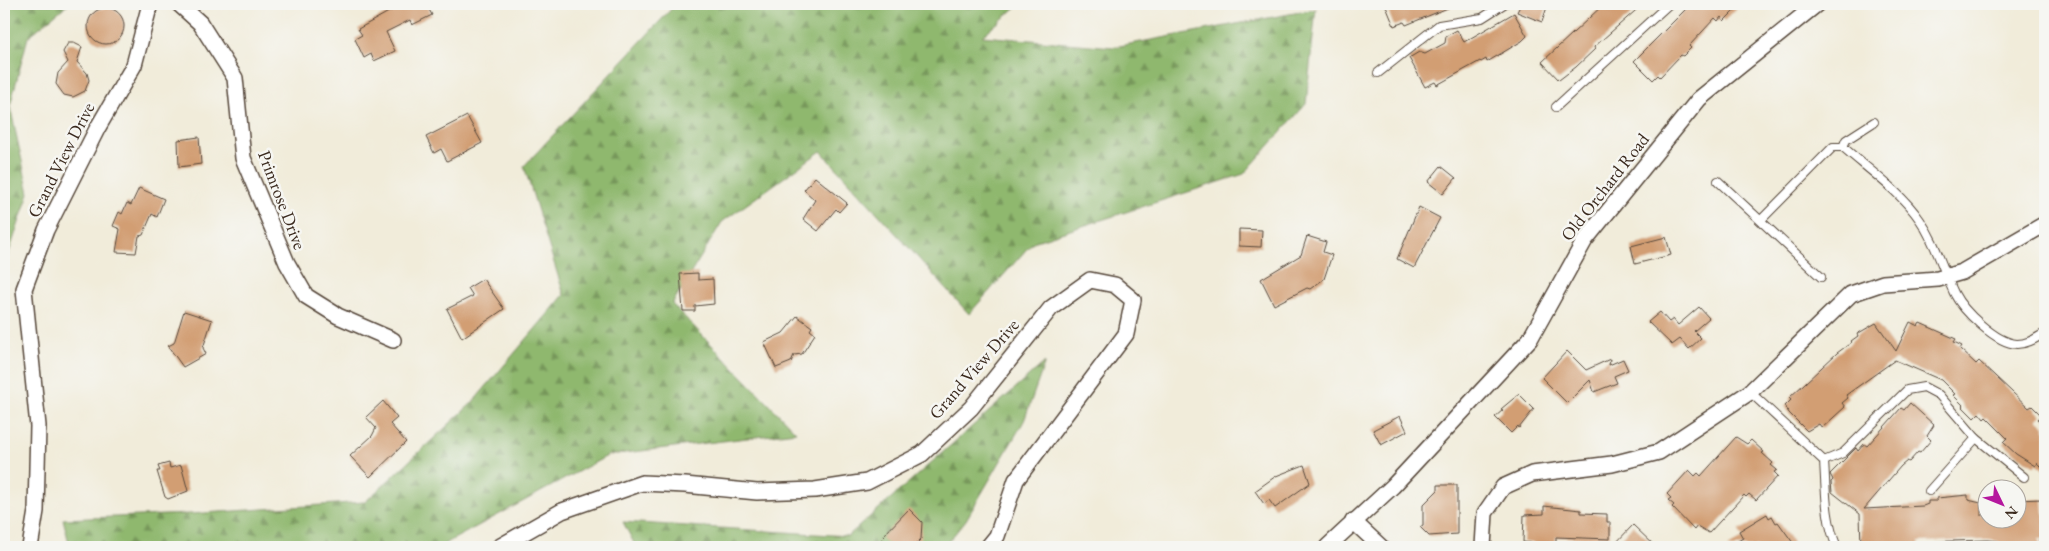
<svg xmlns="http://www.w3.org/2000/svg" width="2049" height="551" font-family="'EB Garamond',serif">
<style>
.forest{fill:url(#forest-firs);stroke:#657146}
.building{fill:#d29e73}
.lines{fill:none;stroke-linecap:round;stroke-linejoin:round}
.service-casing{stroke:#56473a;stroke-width:10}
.minor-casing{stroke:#56473a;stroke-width:18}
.service{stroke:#fff;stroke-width:8}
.minor{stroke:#fff;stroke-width:15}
.labels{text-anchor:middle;stroke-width:5;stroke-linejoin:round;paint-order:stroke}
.street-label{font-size:18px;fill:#3b2a1e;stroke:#f6f6f2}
</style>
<defs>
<pattern id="forest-firs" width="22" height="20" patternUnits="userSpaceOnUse" patternTransform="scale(1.25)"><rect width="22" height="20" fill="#8fb86e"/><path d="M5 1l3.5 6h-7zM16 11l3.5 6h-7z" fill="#76965a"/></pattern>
</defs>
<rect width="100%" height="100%" fill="#f6f6f2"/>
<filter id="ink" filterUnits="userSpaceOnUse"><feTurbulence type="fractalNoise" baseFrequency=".02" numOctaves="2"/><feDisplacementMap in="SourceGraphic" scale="10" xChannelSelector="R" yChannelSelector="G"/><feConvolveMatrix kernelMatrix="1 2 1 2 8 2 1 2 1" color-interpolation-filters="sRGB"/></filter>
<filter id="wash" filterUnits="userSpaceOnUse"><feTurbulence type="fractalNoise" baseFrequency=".0096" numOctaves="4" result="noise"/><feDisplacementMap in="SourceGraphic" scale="20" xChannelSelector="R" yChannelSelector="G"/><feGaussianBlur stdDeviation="1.12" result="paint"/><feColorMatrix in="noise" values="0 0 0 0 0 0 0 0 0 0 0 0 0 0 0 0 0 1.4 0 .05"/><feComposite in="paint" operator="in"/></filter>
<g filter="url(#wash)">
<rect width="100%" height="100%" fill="#f1ecda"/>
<g class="forest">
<path d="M4,4H68L28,37L10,106L29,193L4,267Z"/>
<path d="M676,4H1020L982,36L1114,47L1316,9L1306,104L1244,174L1033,242L969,314L821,151L722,222L672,304L796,432L609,455L439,547H70L63,519L190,514L365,502L472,403L564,295L524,166Z"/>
<path d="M1045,362L1024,421L966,520L944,547H636L623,522L848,536Z"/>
</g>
<g id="blocks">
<g class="building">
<path d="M403,4H426L432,15L412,25L410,20L386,32L395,51L374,61L371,54L364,58L355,39L362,35L358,29Z"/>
<path d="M1385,4H1455V5L1406,25L1404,22L1394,26Z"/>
<path d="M1521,4H1548L1542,22L1517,12Z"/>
<path d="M1604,4H1643L1594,47L1595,49L1576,67L1559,80L1542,62Z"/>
<path d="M1691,4H1741L1724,21L1721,17L1718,21L1715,18L1689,46L1691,48L1683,56L1681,55L1660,77L1658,75L1653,80L1634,61Z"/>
<circle cx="106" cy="26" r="18"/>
<path d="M1514,13L1527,36L1522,41L1487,62L1486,59L1481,62L1480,61L1437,85L1435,82L1425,87L1409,58L1419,52L1425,54L1445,43L1446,36L1457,30L1464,42Z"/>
<path d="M68,43H74L82,47L77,62L87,73L89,80L85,91L73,97L64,95L56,84L58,73L68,62L63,52Z"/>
<path d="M467,116L482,143L447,161L441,149L434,153L426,137Z"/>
<path d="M199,137L201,164L179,167L178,140Z"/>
<path d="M1441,166L1456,178L1443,194L1428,182Z"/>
<path d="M815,177L847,203L839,212L836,209L818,231L803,219L815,200L804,190Z"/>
<path d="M139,188L164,199L157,217L152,214L143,235L139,236L136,253L116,252L120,229L113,226L119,212L122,214L127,203L131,205Z"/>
<path d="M1419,207L1440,218L1414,268L1397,259Z"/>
<path d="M1239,229L1262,230L1261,247L1239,246Z"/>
<path d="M1307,236L1326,242L1323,252L1332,255L1324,279L1310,289L1307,288L1274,305L1261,279L1301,255Z"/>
<path d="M1666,237L1671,255L1635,264L1631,246Z"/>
<path d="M698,273V280L713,279L714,304L695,306V311H683L680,274Z"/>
<path d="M483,279L504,309L462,338L447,309L473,296L468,288Z"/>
<path d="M1699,307L1709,318L1694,331L1701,338L1689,349L1680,339L1672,345L1648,322L1660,312L1669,322L1673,319L1678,325Z"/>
<path d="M184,311L212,320L203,348L206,354L183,367L168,346L174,343Z"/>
<path d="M797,316L812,327L810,330L815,334L802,354L794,355L791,362L776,368L764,342L783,333Z"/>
<path d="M1910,322L1918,326L1920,323L1956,339L1954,342L1962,346L1960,349L1976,364L1979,361L2029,408L2032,406L2041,415L2037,419L2045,426V471L2037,463L2035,466L2016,454L2003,442L2007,438L1986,417L1984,419L1979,413L1974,418L1962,406L1963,405L1953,395L1955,394L1941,380L1895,360L1846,395L1848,398L1842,403L1845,407L1822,428L1819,424L1807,431L1789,413L1785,406L1791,400L1789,398L1837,353L1852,342L1851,341L1858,336L1857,334L1876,323L1896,351Z"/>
<path d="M1567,351L1586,370L1610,359L1609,365L1623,359L1628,370L1614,376L1617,383L1594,392L1590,380L1567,403L1542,378Z"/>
<path d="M1519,394L1534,409L1519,428L1518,426L1511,433L1495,417L1503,410L1501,409Z"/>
<path d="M383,401L397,418L390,424L406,442L370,477L350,456L372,436L376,428L366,417Z"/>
<path d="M1910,403L1934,425L1927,436L1931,440L1920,453L1918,452L1909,462L1907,461L1901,466L1864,509L1923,506L1928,504V501H1937V498L1968,495V500L1981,503V515H1986V518H2016V500L2042,499L2043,513H2045V539H2039L2040,547H1998V541L1987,540L1919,542L1920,547H1861L1860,514L1832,492L1831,482L1833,480L1830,474L1856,448L1858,451L1864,444L1867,446L1901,408L1904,410Z"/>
<path d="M1400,416L1407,431L1381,445L1373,430Z"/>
<path d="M1736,437L1747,444L1751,440L1764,452L1762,453L1773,463L1771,465L1777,470L1774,472L1778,476L1756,500L1749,494L1746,497L1744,495L1709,533L1697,526L1694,530L1672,507L1674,505L1668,500L1671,498L1667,494L1689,470L1695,476L1698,473L1701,476Z"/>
<path d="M169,463L170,468L181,465L188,491L168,499L165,497L157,471H160L158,466Z"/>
<path d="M1304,465L1310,483L1275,508L1269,500L1264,504L1255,491L1276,476Z"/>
<path d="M1438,485H1457V534L1429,536L1420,527L1423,525V505L1438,490Z"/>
<path d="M1544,506L1581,510V513L1607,514V522H1610V539L1556,537V544L1548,545L1523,542L1524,515L1544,514Z"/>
<path d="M909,509L922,522L921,539L913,547H891L881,538Z"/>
<path d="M1767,514L1769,518L1772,516L1776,523L1778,522L1796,547H1728L1743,538L1739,531Z"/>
<path d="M1633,525L1656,547H1612Z"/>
</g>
</g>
</g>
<g filter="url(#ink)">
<use href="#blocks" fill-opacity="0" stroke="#56473a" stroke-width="1"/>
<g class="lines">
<defs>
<g id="service">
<path d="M1378,73L1439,25L1482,18L1504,4"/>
<path d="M1556,107L1669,4"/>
<path d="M1843,147L1846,140L1874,122"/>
<path d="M1718,181L1821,277"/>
<path d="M1761,220L1833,147H1843C1869,170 1901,192 1920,220C1936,243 1942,268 1954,293C1963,311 1996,343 2017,344C2028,344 2036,338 2045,333"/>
<path d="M1750,392L1824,461C1826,490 1825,520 1837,547"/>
<path d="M1824,461L1843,453L1907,390L1924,387L1939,395L1976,438L2024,477"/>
<path d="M1929,491L1976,438"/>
</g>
<g id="minor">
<path d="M179,4L200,23L235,78L243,158L287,263L306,296L338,316L393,340"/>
<path d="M1353,521L1381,547"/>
<path d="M30,547L36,511L38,426L24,289L46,230L97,129L134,65L150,4"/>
<path d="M499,547L562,511L642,483L685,485L757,492L815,490L867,482L922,454L971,408L1051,308L1090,280L1115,285L1133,300L1126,334L1016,480L997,536L988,547"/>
<path d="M1327,547L1393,486L1530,339L1585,240L1699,99L1817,4"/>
<path d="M1483,547L1485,513L1503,487L1532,474L1612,464L1659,452L1750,392L1851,294L1883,283L1938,279L1962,272L2045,224"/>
</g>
</defs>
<use href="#service" class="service-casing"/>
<use href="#minor" class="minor-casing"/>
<use href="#service" class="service"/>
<use href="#minor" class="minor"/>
</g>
</g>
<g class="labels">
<g class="street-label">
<text transform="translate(61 160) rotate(-63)" y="6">Grand View Drive</text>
<text transform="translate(1605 187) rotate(-52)" y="6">Old Orchard Road</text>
<text transform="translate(282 200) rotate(69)" y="6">Primrose Drive</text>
<text transform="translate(974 369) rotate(-49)" y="6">Grand View Drive</text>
</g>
</g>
<rect width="2049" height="551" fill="none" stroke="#f6f6f2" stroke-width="20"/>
<g transform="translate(2002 504) rotate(133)"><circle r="24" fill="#f6f6f2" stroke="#aba49d"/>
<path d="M0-4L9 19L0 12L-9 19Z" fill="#b5179e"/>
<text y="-8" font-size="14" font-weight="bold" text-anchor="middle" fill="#3b2a1e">N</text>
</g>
</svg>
